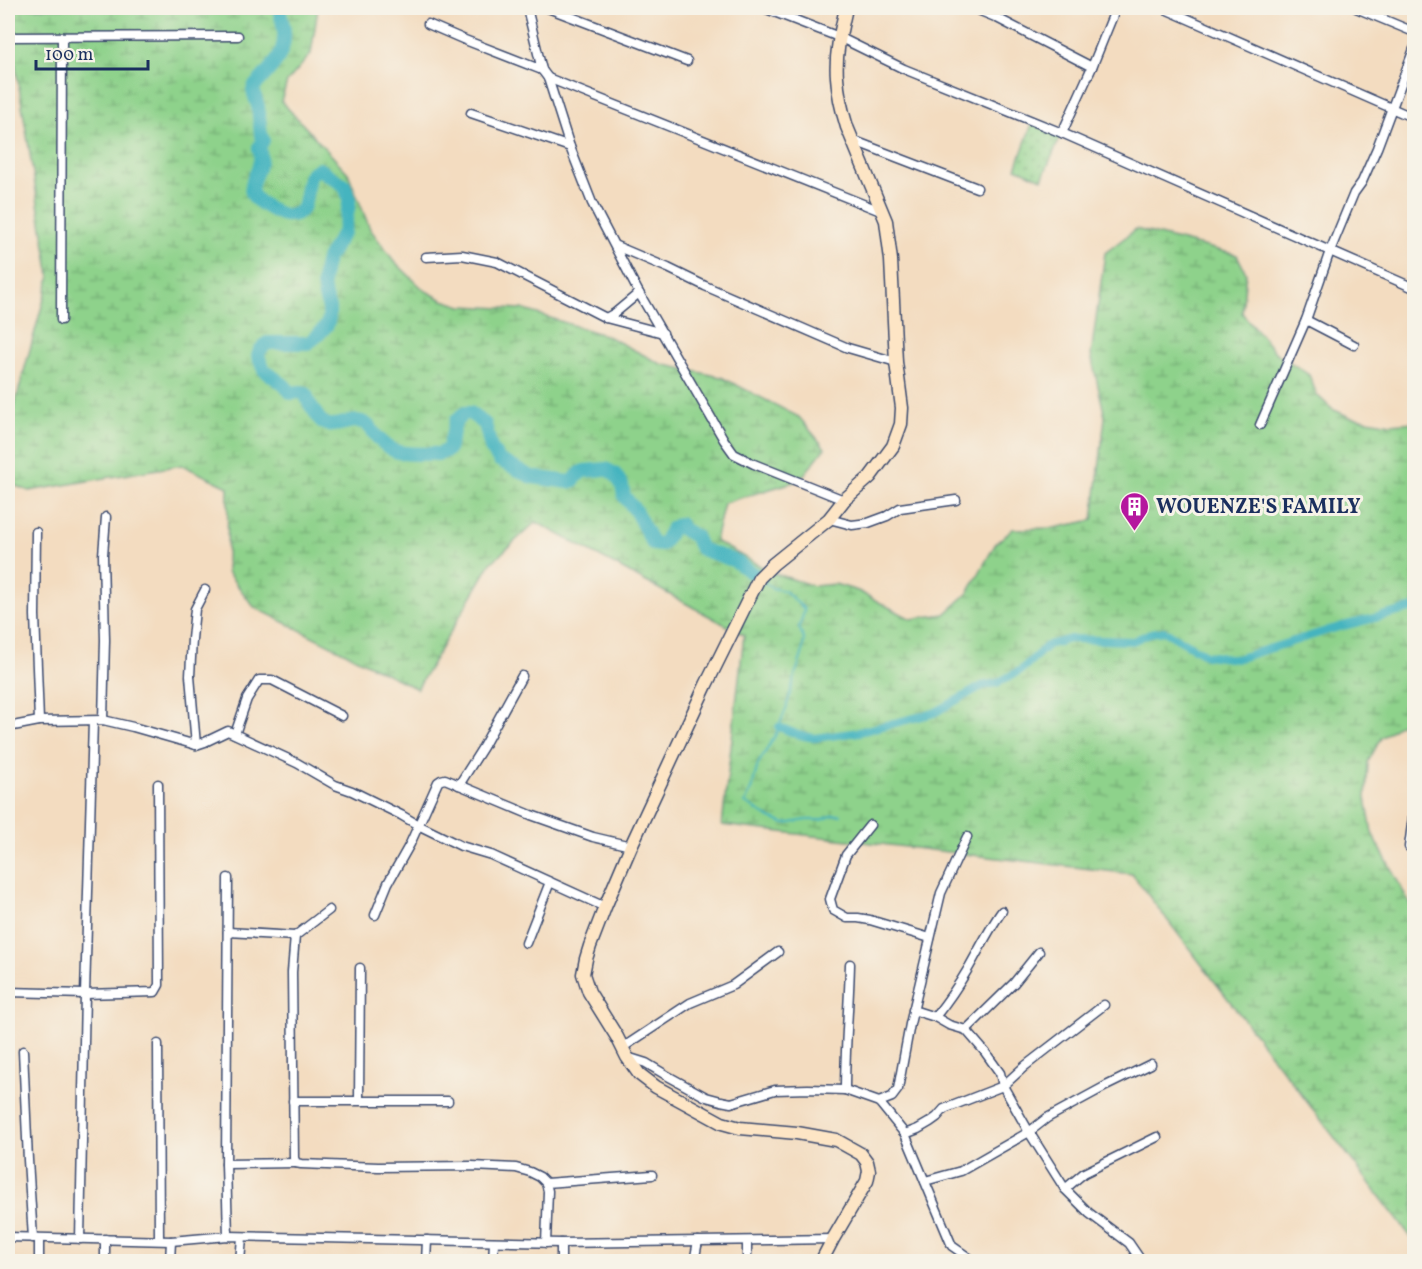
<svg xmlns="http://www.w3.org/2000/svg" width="1422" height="1269" font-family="Vollkorn,serif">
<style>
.grass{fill:url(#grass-dots);stroke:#548074;stroke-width:1.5}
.wetland{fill:url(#wetland-marsh);stroke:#548074;stroke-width:1.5}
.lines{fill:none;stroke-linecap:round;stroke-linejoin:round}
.stream{stroke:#45b4bf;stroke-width:2}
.canal{stroke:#45b4bf;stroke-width:8}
.river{stroke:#45b4bf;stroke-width:14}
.street-casing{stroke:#3b496d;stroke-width:11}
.secondary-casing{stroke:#3b496d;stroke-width:15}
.street{stroke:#fff;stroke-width:8}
.secondary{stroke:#fde5c5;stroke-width:12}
.labels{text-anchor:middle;stroke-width:6;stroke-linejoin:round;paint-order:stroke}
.poi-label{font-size:21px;font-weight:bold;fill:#1b2f5e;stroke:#f7f3e8;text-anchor:start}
</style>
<defs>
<pattern id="grass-dots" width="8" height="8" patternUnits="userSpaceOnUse" patternTransform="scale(1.5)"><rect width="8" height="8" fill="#8ed28b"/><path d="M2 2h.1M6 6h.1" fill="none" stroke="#73ab75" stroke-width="1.8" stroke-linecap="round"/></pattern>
<pattern id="wetland-marsh" width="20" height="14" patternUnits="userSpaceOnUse" patternTransform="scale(1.5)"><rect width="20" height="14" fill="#8ed28b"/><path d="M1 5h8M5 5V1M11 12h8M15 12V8" fill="none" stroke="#73ab75"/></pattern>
</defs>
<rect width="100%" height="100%" fill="#f7f3e8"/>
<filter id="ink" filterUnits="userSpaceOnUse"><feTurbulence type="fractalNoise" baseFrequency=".0167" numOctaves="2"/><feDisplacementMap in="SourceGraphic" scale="12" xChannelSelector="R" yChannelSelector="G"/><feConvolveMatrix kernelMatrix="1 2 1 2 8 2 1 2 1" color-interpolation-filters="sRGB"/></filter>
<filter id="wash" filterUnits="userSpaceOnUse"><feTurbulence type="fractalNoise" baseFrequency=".008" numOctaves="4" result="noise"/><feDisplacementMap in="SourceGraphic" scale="24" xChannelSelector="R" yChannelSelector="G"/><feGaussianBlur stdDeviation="1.35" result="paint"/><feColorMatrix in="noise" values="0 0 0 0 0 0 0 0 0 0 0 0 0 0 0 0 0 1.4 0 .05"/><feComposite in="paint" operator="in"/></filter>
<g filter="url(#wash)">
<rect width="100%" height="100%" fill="#f3dcc0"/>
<path class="grass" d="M1033,121L1062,133L1042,179L1016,168Z"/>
<path class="wetland" d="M8,8H318L311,54L287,82L281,101L348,173L370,229L394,261L424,290L443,300L462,306L522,309L607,336L661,364L721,377L799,417L825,448L800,480L724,503L715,541L773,573L814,586L835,584L858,591L911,619L945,614L968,593L996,543L1013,529L1054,528L1093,520L1105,417L1091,355L1105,253L1136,229L1237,255L1246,273L1242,313L1275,352L1309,375L1317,395L1332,409L1350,417L1391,424L1414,422V722L1400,724L1381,738L1368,762L1366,798L1372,833L1410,904L1414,908V1241L1132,874L722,825L744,635L536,522L491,563L417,689L254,607L227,572L228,487L182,465L29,491L8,483V429L50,277L11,38L8,33Z"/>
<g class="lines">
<path class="stream" d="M763,581L772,588L785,591L804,609V612L799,627L804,639L802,655L795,675L786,709L775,736L758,764L752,787L745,803L768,817L785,824L806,820H821L834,815H841"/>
<path class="canal" d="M779,727L799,735L815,738L859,732L934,713L982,686L997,683L1021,670L1048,645L1070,639L1133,641L1150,633L1164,631L1206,655L1236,659L1339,627L1414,608"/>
<path class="river" d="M279,8C280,15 284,24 284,32C286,56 269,70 254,87L253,91L258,106L261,135L263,140L259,148C268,170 234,189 264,205C270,209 278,214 285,215C319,218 296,174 319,169L344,185L349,197V204L344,231L327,259L324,272L323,285L325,297L329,308V318L327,325L317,336L308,343H267L260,350L258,356L264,370L284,385L291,393L300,392L306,394C308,405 312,406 316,414C329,437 345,417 362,422C370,424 373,433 378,438C382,442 389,448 393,450C404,456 426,453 439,454L448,450L456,421L462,415L465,413H470L485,424L491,448L499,460L532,477L569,482L573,481L580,473L584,471L606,469L615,474L622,485L624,496L635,510L653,544L661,545C669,538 668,527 680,524L682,529L695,536L701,549L735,561L759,578"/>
</g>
</g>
<g filter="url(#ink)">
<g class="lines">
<defs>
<g id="street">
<path d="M527,8L542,70L548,78L570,147L592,203L639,293L724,440L734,454L754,464L844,500"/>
<path d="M548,8L687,61"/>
<path d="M764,8L839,37L904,69L1062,133L1414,288"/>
<path d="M973,8L995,17L1092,67"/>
<path d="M1163,8L1414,118"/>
<path d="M1356,8L1414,32"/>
<path d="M428,24L465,40L542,70"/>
<path d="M8,37L238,36"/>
<path d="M548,78L883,212"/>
<path d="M471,113L570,147"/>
<path d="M1062,133L1092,67L1116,8"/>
<path d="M852,140L977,188"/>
<path d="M616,246L668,268L705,286L848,348L896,362"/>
<path d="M426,257L462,255L497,262L606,318L663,333"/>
<path d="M606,318L615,313L639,293"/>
<path d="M61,320L62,37"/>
<path d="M1306,320L1354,345"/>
<path d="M1260,425L1306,320L1330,251L1354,193L1362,182L1377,148L1414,49"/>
<path d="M829,519L852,525L868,523L887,516L900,508L956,500"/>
<path d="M36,532L35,615L39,721"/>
<path d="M103,720L105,640L103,555L106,517"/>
<path d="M8,727L39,721L103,720L133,727L196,745L205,742L228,731L297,763L335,785L352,791L401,815L418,825L461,846L491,855L605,907"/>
<path d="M235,734L247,699L259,680H272L342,716"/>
<path d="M196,745L190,676L192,639L195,609L205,590"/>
<path d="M459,785L483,747L522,676"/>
<path d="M870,825L846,855L830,899L833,910L847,918H858L870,920L930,938"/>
<path d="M1409,847L1414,809"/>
<path d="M329,910L295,936L292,972L294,1158L296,1163L301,1164L378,1167L472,1166L516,1168L530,1172L540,1177L546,1183L548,1191L546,1243"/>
<path d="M375,915L388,883L410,844L438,782L441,780L445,779L531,815L593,837L631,846"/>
<path d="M228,932L295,936"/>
<path d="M526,943L550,882"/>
<path d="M8,992L85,994L155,992L159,985L158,784"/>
<path d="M913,1010L935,1017L949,1025L966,1030L985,1052L1000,1073L1003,1086L1029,1132L1065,1189L1089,1213L1129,1243L1142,1262"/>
<path d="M935,1017C947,1002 958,986 968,969C979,950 989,929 1002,911"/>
<path d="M966,1030L1014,983L1039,952"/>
<path d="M158,1044L159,1240"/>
<path d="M622,1048L690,1003L733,985L778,952"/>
<path d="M23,1051L28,1160L33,1238"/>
<path d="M627,1057L646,1063L666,1075L706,1097L721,1101L731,1103L775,1090L808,1089L845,1090L879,1102L905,1134L952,1246L975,1262"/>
<path d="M845,1090C845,1048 849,1006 850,964"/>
<path d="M359,1100L360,968"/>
<path d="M293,1101H448"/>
<path d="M879,1102L892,1097L898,1089L910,1024L941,893L967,837"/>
<path d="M905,1134L918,1129L930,1122L937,1117L944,1109L1003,1086L1025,1066L1104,1005"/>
<path d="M226,1164L296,1163"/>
<path d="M925,1181L961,1171L1029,1132L1047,1118L1106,1086L1151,1064"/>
<path d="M546,1183L652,1175"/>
<path d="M1065,1189L1084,1173L1157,1137"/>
<path d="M228,1236L226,1164L228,878"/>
<path d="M8,1237L171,1241L228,1236L561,1243L833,1239"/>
<path d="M80,1239L85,994L93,721"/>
<path d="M747,1241V1262"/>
<path d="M561,1243V1262"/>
<path d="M39,1262V1239"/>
<path d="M105,1262V1239"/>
<path d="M170,1262L171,1241"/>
<path d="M240,1262L242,1237"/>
<path d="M426,1262L427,1240"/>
<path d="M493,1262L494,1242"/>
<path d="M694,1262L698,1241"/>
</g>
<path id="secondary" d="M821,1262L833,1239L867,1181L869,1171L867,1162L861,1154L836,1140L797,1133L740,1128L722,1123L656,1087L639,1074L627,1057L617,1037L589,992L583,974L586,959L590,946L605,907L631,846L706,685L759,578L773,564L829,519L844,500L870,477L893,446L901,424L902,408L896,362L891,260L886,221L847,127C842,111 838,94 837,77C835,54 841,30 846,8"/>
</defs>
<use href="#street" class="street-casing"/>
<use href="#secondary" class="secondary-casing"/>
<use href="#street" class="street"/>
<use href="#secondary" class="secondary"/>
</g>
</g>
<defs>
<symbol id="building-pin" viewBox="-11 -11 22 30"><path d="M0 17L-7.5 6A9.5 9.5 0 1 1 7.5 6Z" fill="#b5179e" stroke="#f7f3e8"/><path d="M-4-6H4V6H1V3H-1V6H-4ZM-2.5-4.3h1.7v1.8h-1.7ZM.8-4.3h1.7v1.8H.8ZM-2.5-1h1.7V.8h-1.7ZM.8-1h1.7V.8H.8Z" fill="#fff"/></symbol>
</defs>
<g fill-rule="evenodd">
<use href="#building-pin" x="1118" y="490" width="33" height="45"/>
</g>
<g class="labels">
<g class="poi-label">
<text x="1156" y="513">WOUENZE'S FAMILY</text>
</g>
</g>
<rect width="1422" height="1269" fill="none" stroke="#f7f3e8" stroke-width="30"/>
<path d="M36 60v9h112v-9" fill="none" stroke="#1b2f5e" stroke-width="3"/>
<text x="45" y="60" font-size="18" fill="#1b2f5e" stroke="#f7f3e8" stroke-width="4.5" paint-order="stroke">100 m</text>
</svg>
